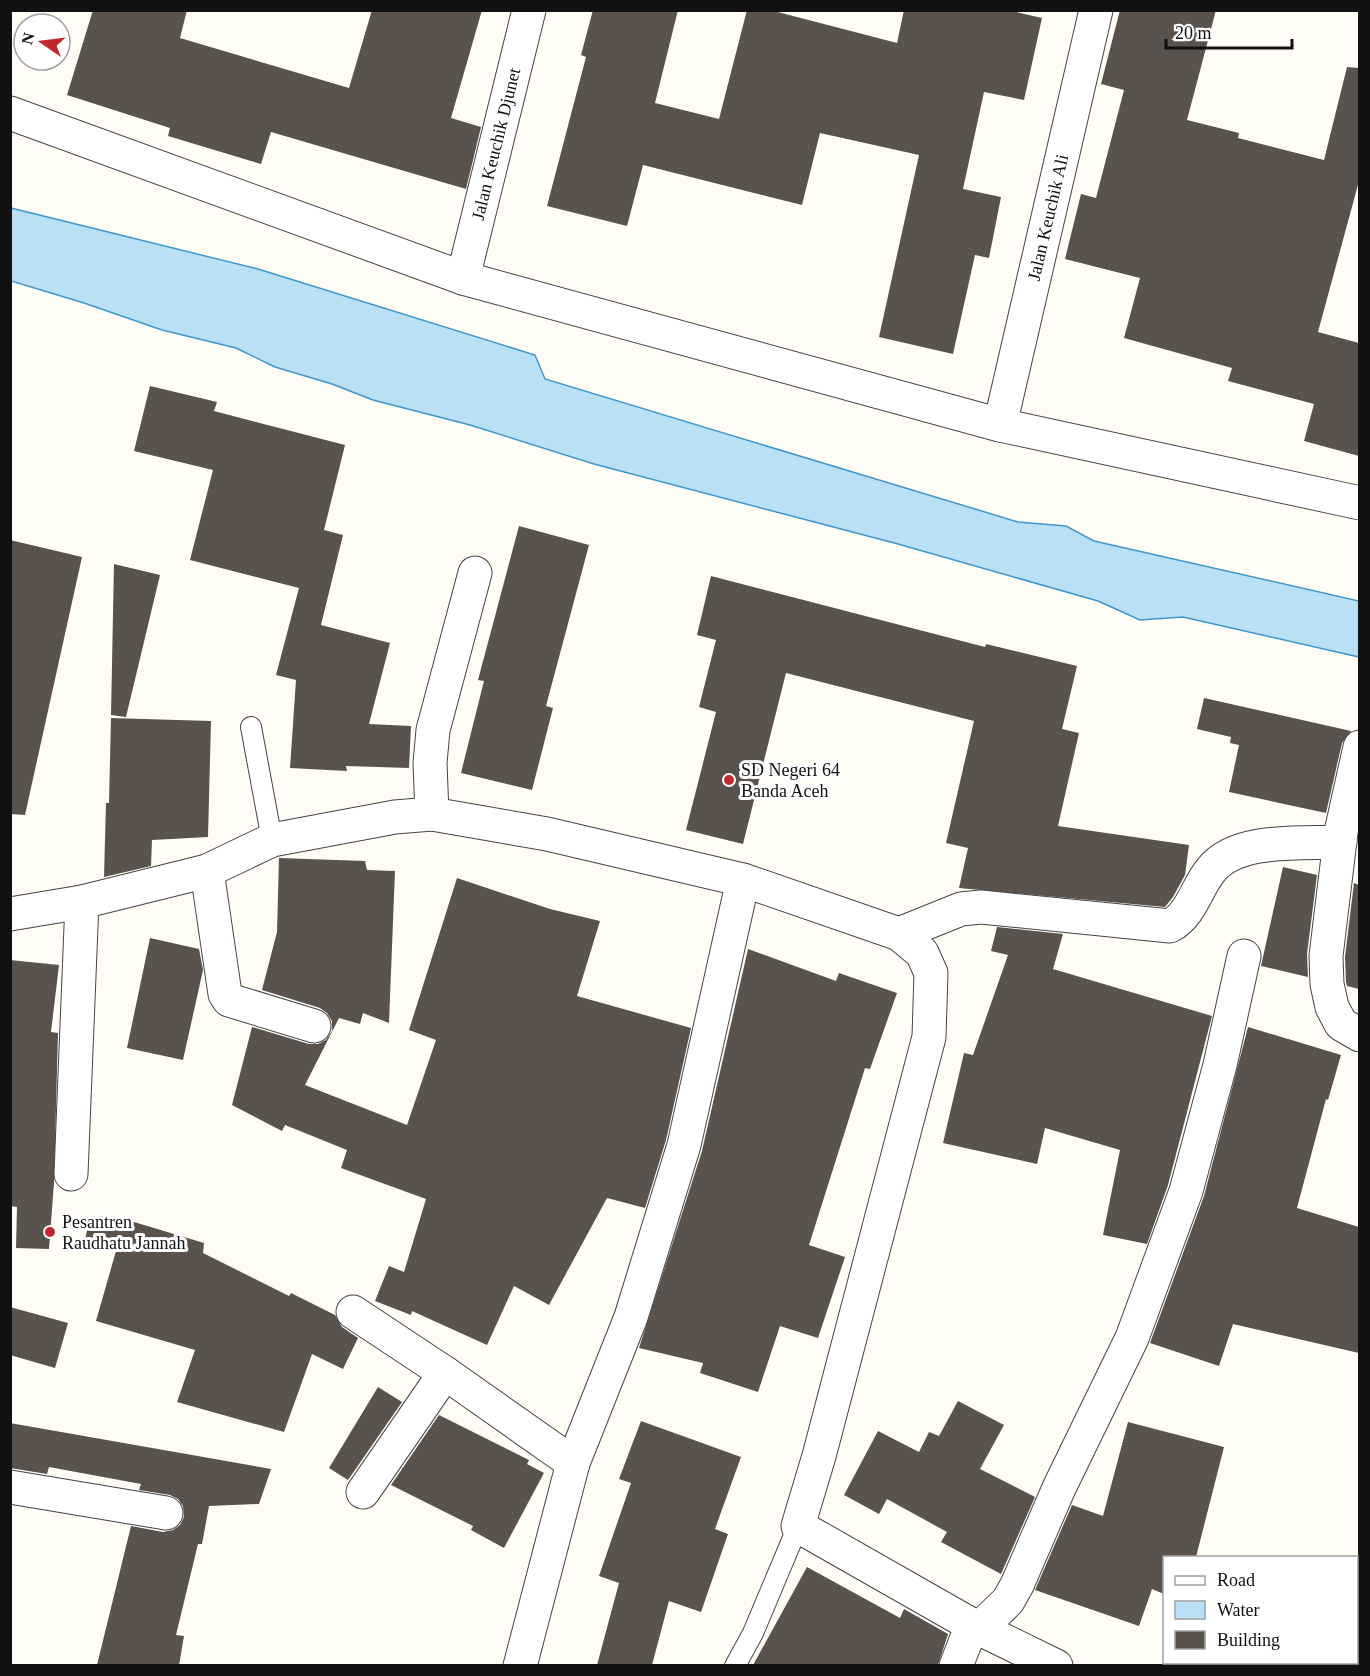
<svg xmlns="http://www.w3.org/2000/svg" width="1370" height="1676" font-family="Georgia,serif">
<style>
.water{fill:#b9e0f7;stroke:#3f96cf;stroke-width:1.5}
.building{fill:#5a524d}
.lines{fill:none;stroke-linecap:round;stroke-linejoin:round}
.service-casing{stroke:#444;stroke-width:22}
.minor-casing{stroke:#444;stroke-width:35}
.tertiary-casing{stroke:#444;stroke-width:35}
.service{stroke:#fff;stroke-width:20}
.minor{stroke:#fff;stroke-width:33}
.tertiary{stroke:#fff;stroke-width:33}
.poi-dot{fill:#c4262e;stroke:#fff;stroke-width:2}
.labels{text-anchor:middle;stroke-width:6;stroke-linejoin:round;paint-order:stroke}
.street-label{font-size:18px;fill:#111;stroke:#fff}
.poi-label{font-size:18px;fill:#111;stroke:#fff;text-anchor:start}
</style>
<rect width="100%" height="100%" fill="#fffdf5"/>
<path class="water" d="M11,208L258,269L535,355L545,379L1018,522L1066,526L1094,541L1359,601V657L1183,617L1140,620L1098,601L898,544L594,464L470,425L373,400L332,384L275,367L236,348L162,330L84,303L11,281Z"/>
<g class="building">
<path d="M93,10H187L180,38L349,88L372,10H482L451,118L481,127L466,189L271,132L261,164L168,136L170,128L67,95Z"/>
<path d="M593,10H678L655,103L719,119L747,10H770L897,43L904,10H1008L1042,18L1024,100L984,92L963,189L1001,197L989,258L975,255L953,354L879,337L919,155L820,133L802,205L643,165L627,226L547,206L586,57L581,55Z"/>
<path d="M1120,10H1216L1187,120L1239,133L1238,138L1324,160L1347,67L1359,68V181L1318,332L1359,343V456L1304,441L1314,404L1228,381L1232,368L1124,338L1140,278L1065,259L1081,194L1096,198L1124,90L1101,84Z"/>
<path d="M150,386L217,402L214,411L345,445L324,530L343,535L321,625L390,643L369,724L411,726L409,768L346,766L347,771L290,768L296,680L276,675L299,588L190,560L213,470L134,451Z"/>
<path d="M519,526L589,545L546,706L553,708L532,790L461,773L484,681L478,680Z"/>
<path d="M10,540L82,557L25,815L10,814Z"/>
<path d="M114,564L160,575L126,717L111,715Z"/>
<path d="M711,576L985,647L986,644L1077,666L1062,729L1079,733L1058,826L1189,845L1185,875L1173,897L1165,907L959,888L968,848L946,843L974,721L786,673L743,844L686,830L716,712L699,707L716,640L697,635Z"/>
<path d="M1204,698L1351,731L1342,743L1326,813L1229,792L1239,745L1230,743L1231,737L1197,729Z"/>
<path d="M111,718L211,721L208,837L152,840L151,866L104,877L106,803H109Z"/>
<path d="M279,858L365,861L367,870L395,871L389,1023L363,1013L360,1024L339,1018L305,1085L407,1125L436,1040L409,1030L457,878L550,909L600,921L577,996L691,1028L666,1140L645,1208L607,1198L549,1305L514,1286L487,1345L412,1311L411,1315L375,1301L389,1266L404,1272L426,1199L341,1168L347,1150L285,1125L282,1131L232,1105L252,1027L309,1044H318L326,1040L332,1031V1021L327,1013L320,1008L262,990L277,932Z"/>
<path d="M1283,867L1317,875L1307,954L1308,977L1261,966Z"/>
<path d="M1354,883L1359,885V989L1347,986L1346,982L1345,957Z"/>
<path d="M997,927L1063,934L1053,969L1212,1016L1168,1185L1147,1244L1103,1235L1120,1150L1045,1128L1037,1164L943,1143L964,1053L973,1055L1008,955L991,951Z"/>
<path d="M150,938L199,949L203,970L183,1060L127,1048Z"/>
<path d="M748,949L836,981L839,973L897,993L870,1069L865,1068L809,1245L845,1257L818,1338L780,1326L758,1392L700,1373L703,1363L639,1348L702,1151Z"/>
<path d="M10,960L59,965L51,1032L58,1033L54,1182L49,1249L16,1248L17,1207L10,1206Z"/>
<path d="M1248,1027L1341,1055L1328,1100L1326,1099L1297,1208L1359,1227V1353L1233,1324L1219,1366L1150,1343L1204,1196Z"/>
<path d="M90,1216H114L204,1243L203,1253L289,1296L291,1293L335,1315L342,1327L358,1338L343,1369L312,1354L284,1432L177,1402L195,1350L96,1321L116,1251L83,1250Z"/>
<path d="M10,1307L68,1323L55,1368L10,1355Z"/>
<path d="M378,1387L402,1402L348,1480L329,1468Z"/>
<path d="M958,1401L1004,1425L980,1469L1035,1497L1001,1574L941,1542L947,1532L887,1499L879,1514L844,1495L878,1431L919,1452L929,1432L939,1436Z"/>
<path d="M439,1415L529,1460L527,1464L544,1473L504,1548L471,1530L473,1526L391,1485Z"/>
<path d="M641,1421L741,1457L715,1529L728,1534L701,1612L669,1601L652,1665H597L619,1583L599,1576L631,1483L619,1479Z"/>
<path d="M1128,1422L1224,1447L1196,1557H1164V1594L1152,1589L1139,1626L1035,1590L1072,1505L1103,1516Z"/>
<path d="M10,1423L271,1469L259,1504L209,1506L202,1544H198L176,1635L184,1636L179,1665H97L131,1526L163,1532L173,1530L180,1525L184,1517L183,1506L178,1499L170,1495L139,1490L141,1484L49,1467L47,1474L10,1468Z"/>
<path d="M807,1567L900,1618L904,1609L948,1634L938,1665H753Z"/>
</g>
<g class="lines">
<defs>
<g id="service">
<path d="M251,727L272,840"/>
<path d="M735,1666L753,1633L798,1526"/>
</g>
<g id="minor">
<path id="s1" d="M463,278L529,10"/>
<path id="s2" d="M1000,425L1096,10"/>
<path d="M1360,747L1341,832L1326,956L1327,984L1332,1007L1341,1024L1360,1035"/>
<path d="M432,814L430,763L433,730L475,573"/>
<path d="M207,871L225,994L229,1000L314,1026"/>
<path d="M10,914L82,902L207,871L272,840L395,817L432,814L547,834L743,880L899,934L922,953L931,973L929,1037L819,1456L798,1526L972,1625L1056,1666"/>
<path d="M899,934L961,909L981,907L1170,926C1192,914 1196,888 1211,870C1237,837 1302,844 1340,842"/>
<path d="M71,1174L82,902"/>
<path d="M353,1312L445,1373L573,1463L520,1666"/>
<path d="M573,1463L631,1317L684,1145L743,880"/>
<path d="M10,1487L166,1513"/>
<path d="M363,1492L445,1373"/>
<path d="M980,1628L1008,1601L1017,1585L1059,1488L1132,1338L1186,1191L1220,1065L1244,956"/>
<path d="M956,1666L972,1625"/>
</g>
<path id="tertiary" d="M10,113L463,278L1000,425L1360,503"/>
</defs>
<use href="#service" class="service-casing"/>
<use href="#minor" class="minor-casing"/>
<use href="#tertiary" class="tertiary-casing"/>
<use href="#service" class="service"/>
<use href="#minor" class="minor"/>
<use href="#tertiary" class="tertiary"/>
</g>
<g class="poi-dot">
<circle cx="729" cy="780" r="6"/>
<circle cx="50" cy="1232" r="6"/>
</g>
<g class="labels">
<g class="street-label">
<text dy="6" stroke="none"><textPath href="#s1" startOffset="138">Jalan Keuchik Djunet</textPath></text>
<text dy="6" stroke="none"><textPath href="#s2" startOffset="213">Jalan Keuchik Ali</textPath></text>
</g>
<g class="poi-label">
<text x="741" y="776">SD Negeri 64<tspan x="741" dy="21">Banda Aceh</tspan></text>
<text x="62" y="1228">Pesantren<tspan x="62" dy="21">Raudhatu Jannah</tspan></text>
</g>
</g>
<rect width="1370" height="1676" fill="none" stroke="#111111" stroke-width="24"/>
<rect x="1163" y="1556" width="195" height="108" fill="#ffffff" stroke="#a0a0a0" stroke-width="1.5"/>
<rect x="1175" y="1576" width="30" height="9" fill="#ffffff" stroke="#a0a0a0" stroke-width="1.5"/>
<text x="1217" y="1586" font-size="18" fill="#111111">Road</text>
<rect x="1175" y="1601" width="30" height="18" fill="#b9e0f7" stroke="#a0a0a0" stroke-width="1.5"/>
<text x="1217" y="1616" font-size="18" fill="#111111">Water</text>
<rect x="1175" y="1631" width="30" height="18" fill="#5a524d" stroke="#a0a0a0" stroke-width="1.5"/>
<text x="1217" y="1646" font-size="18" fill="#111111">Building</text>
<g transform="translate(42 42) rotate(284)"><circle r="28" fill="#ffffff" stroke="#a0a0a0" stroke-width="1.5"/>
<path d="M0-4.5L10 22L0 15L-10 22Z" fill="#c4262e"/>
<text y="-9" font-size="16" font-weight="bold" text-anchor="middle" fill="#111111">N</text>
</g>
<path d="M1166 39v9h126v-9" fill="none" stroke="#111111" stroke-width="3"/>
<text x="1175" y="39" font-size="18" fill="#111111" stroke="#ffffff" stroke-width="4.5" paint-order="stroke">20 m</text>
</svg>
